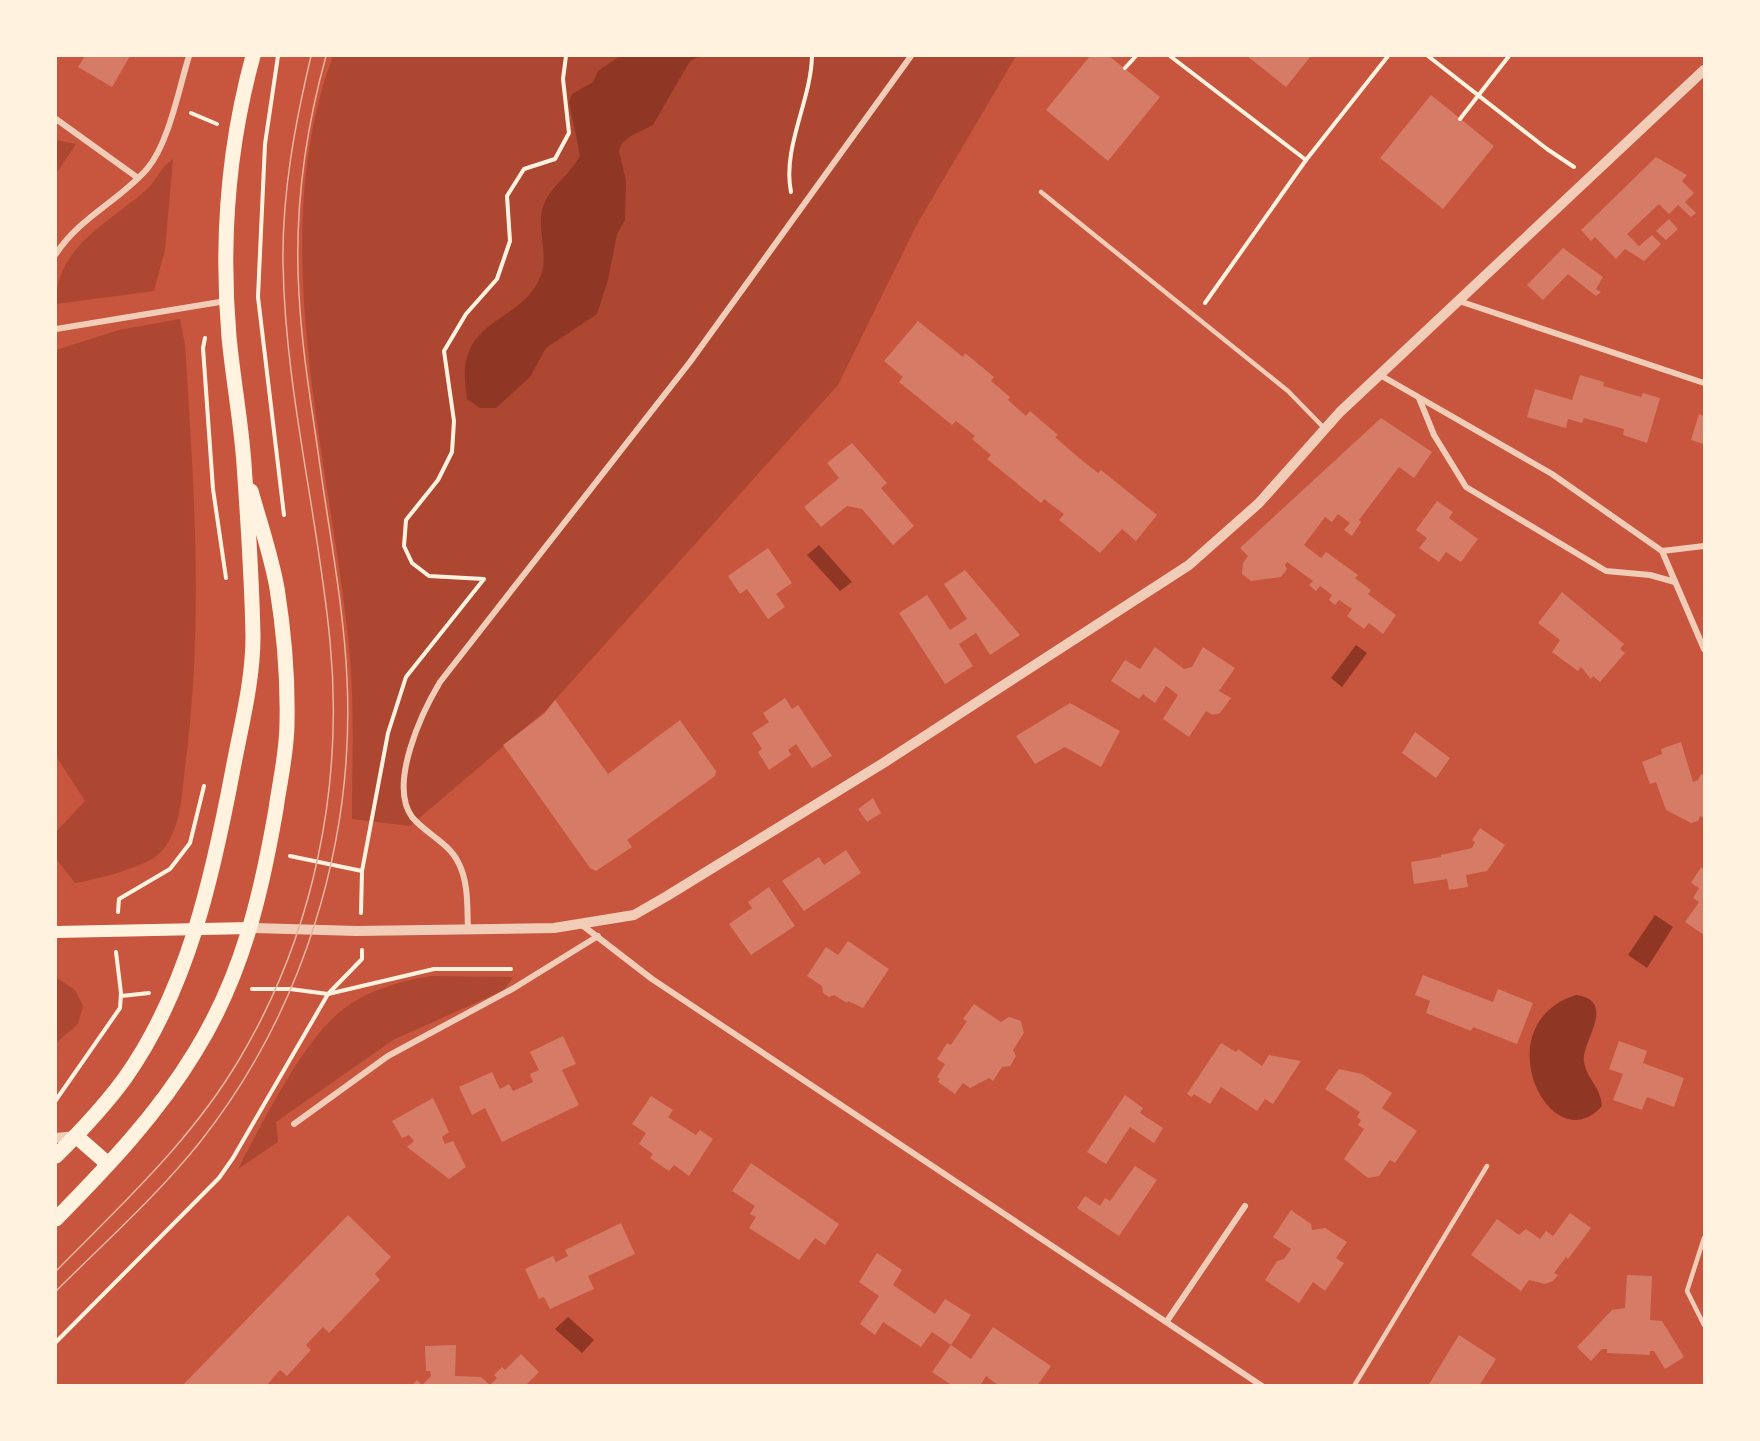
<svg xmlns="http://www.w3.org/2000/svg" width="1760" height="1441" font-family="'Source Sans 3',sans-serif">
<style>
.green{fill:#ae4732}
.water{fill:#8f3625}
.building{fill:#d67c66}
.lines{fill:none;stroke-linecap:round;stroke-linejoin:round}
.path{stroke:#fff3e0;stroke-width:4}
.service{stroke:#f1ccb7;stroke-width:4.5}
.minor{stroke:#f1ccb7;stroke-width:6}
.tertiary{stroke:#f1ccb7;stroke-width:10}
.secondary{stroke:#fff3e0;stroke-width:12}
.primary{stroke:#fff3e0;stroke-width:15}
.tram{stroke:#e9b49f;stroke-width:1.5}
</style>
<rect width="100%" height="100%" fill="#c8553d"/>
<g class="green">
<path d="M333,56H1016L916,226L838,385L545,711L410,826L352,819C352,758 355,697 348,637C328,450 265,238 333,56Z"/>
<path d="M56,140L76,144L56,174Z"/>
<path d="M173,159L165,250L154,291L56,304C55,247 109,223 146,190C157,181 158,170 173,159Z"/>
<path d="M180,319L185,344C194,488 204,623 185,767C182,794 181,832 160,853C146,867 95,880 75,883L56,859V832L85,801L56,756V350L119,330Z"/>
<path d="M430,976L513,977L504,990L393,1040L276,1122L278,1142L238,1169C261,1125 303,1041 341,1011C367,990 398,982 430,976Z"/>
<path d="M57,978L75,990L83,1006L78,1024L56,1043Z"/>
</g>
<g class="water">
<path d="M620,56H701L690,61L653,125L631,136L622,143L619,151L626,180L625,220L617,234L608,280L597,314L546,348L530,377L496,408H480L467,399C466,389 464,377 465,367C471,317 526,318 541,275C549,254 536,227 543,207C550,185 572,174 580,155L569,102L572,94L593,82L598,71Z"/>
<path d="M819,545L852,582L840,591L807,555Z"/>
<path d="M1356,645L1367,653L1342,687L1331,678Z"/>
<path d="M1655,915L1673,927L1647,968L1628,955Z"/>
<path d="M1576,995C1619,1001 1580,1043 1584,1062C1587,1080 1600,1085 1602,1106C1550,1164 1483,1024 1576,995Z"/>
<path d="M568,1317L594,1340L582,1353L555,1329Z"/>
</g>
<g class="building">
<path d="M85,56H130L112,87L78,67Z"/>
<path d="M1090,56H1109L1160,97L1108,161L1046,110Z"/>
<path d="M1247,56H1311L1286,87Z"/>
<path d="M1431,95L1494,146L1443,209L1380,158Z"/>
<path d="M1656,157L1687,175L1682,181L1694,193L1685,202L1696,213L1691,217L1678,205L1669,214L1659,204L1627,234L1639,246L1652,235L1661,244L1644,261L1625,249L1616,259L1595,237L1591,241L1581,230Z"/>
<path d="M1669,219L1678,229L1666,240L1656,231Z"/>
<path d="M1563,248L1603,277L1596,289L1601,292L1596,296L1568,274L1543,300L1527,285Z"/>
<path d="M918,321L963,357L965,353L994,377L991,381L1010,397L1008,400L1026,416L1030,411L1058,435L1055,437L1079,458L1098,473L1101,470L1157,515L1136,541L1122,529L1100,553L1059,520L1064,514L1044,499L1041,503L987,459L991,455L972,439L975,436L956,421L952,425L899,382L903,377L884,361Z"/>
<path d="M1580,375L1604,382L1603,386L1641,397L1643,393L1660,398L1647,443L1623,435L1624,429L1584,418L1582,423L1568,419L1566,428L1527,417L1535,389L1572,400Z"/>
<path d="M1699,414L1704,416V444L1691,440Z"/>
<path d="M1381,418L1432,452L1414,478L1399,467L1359,520L1361,522L1352,536L1344,530L1350,523L1338,514L1332,522L1325,517L1304,545L1321,558L1326,552L1358,575L1355,578L1371,590L1368,594L1396,615L1383,634L1369,623L1364,629L1347,616L1352,609L1339,600L1335,605L1329,600L1332,595L1320,586L1316,591L1309,585L1313,581L1287,562L1285,565L1287,569L1281,577L1251,581L1242,574L1243,563L1248,556L1240,548Z"/>
<path d="M852,443L887,483L881,488L914,526L893,545L862,509L847,506L821,527L804,507L839,478L827,463Z"/>
<path d="M1437,501L1453,512L1449,518L1478,539L1461,562L1446,552L1439,562L1419,548L1427,538L1416,530Z"/>
<path d="M768,548L792,583L776,594L785,607L768,619L747,589L740,594L728,576Z"/>
<path d="M965,570L1020,635L990,655L976,633L959,644L973,666L945,684L899,613L927,595L950,630L967,619L944,584Z"/>
<path d="M1562,592L1624,644L1620,649L1625,653L1600,682L1593,676L1591,679L1581,667L1578,671L1552,652L1560,640L1538,623Z"/>
<path d="M1155,647L1184,669L1192,667L1203,647L1235,668L1219,691L1231,698L1220,713L1213,715L1206,711L1189,737L1163,719L1178,695L1166,686L1155,703L1143,694L1139,699L1111,681L1125,660L1140,669Z"/>
<path d="M785,698L792,709L798,705L832,756L812,768L796,744L788,750L791,755L769,770L758,752L762,749L752,733L769,722L763,713Z"/>
<path d="M555,700L608,774L680,720L716,771L715,776L627,840L632,847L596,871L590,868L503,745L545,713Z"/>
<path d="M1070,703L1120,731L1101,767L1065,747L1035,764L1016,736Z"/>
<path d="M1415,732L1450,758L1436,778L1402,753Z"/>
<path d="M1681,742L1693,782L1698,780L1701,774L1704,775V818L1700,816L1698,821L1691,823L1666,810L1656,782L1650,784L1642,762L1662,754L1661,749Z"/>
<path d="M873,798L881,813L867,822L858,809Z"/>
<path d="M1480,828L1505,845L1487,871L1466,875L1468,887L1449,890L1447,879L1414,884L1411,862L1441,857V855L1472,848L1475,842L1472,840Z"/>
<path d="M846,850L861,873L804,911L782,881L819,857L824,865Z"/>
<path d="M1701,867L1704,870V935L1685,922L1699,902L1693,898L1699,888L1691,883Z"/>
<path d="M769,887L795,926L751,955L729,924L752,908L748,902Z"/>
<path d="M848,941L889,969L863,1008L848,1001L847,1003L834,995L829,997L823,993L822,986L807,976L826,947L838,955Z"/>
<path d="M1423,975L1493,1002L1498,989L1533,1003L1517,1044L1473,1027L1471,1031L1426,1013L1430,1001L1415,995Z"/>
<path d="M974,1004L1001,1022L1009,1017L1021,1021L1024,1033L1013,1050L1016,1056L1010,1066L1002,1067L993,1081L989,1078L970,1088L963,1083L955,1094L938,1082L940,1079L937,1077L945,1064L937,1059L947,1043L951,1045L967,1021L963,1019Z"/>
<path d="M563,1036L576,1064L562,1070L579,1105L502,1142L485,1108L472,1115L459,1087L492,1072L500,1089L509,1084L513,1091L533,1082L530,1074L539,1070L530,1052Z"/>
<path d="M1619,1041L1647,1051L1643,1063L1684,1078L1674,1107L1647,1097L1642,1110L1613,1100L1623,1074L1609,1069Z"/>
<path d="M1221,1043L1236,1052L1238,1049L1262,1066L1269,1055L1301,1061L1273,1104L1265,1099L1257,1111L1221,1087L1210,1104L1194,1094L1192,1097L1187,1094Z"/>
<path d="M1339,1069L1362,1074L1392,1093L1382,1108L1417,1131L1395,1163L1390,1160L1379,1176L1368,1178L1344,1159L1364,1129L1358,1125L1361,1120L1357,1117L1360,1112L1325,1089Z"/>
<path d="M1125,1095L1143,1108L1140,1113L1163,1128L1154,1143L1130,1127L1106,1164L1087,1152Z"/>
<path d="M651,1096L673,1110L668,1117L696,1135L700,1130L713,1139L689,1176L674,1165L669,1171L650,1158L653,1154L639,1144L646,1133L632,1124Z"/>
<path d="M433,1098L449,1132L442,1137L445,1144L453,1141L466,1167L449,1179L407,1147L414,1141L409,1135L402,1138L392,1121Z"/>
<path d="M751,1163L839,1224L825,1245L815,1238L799,1260L749,1228L756,1217L750,1214L755,1206L732,1191Z"/>
<path d="M1135,1166L1157,1180L1119,1236L1077,1208L1085,1196L1100,1206L1105,1198L1110,1201Z"/>
<path d="M1291,1210L1311,1224L1312,1230L1325,1228L1347,1242L1336,1258L1344,1263L1325,1291L1313,1282L1299,1303L1265,1280L1277,1261L1284,1259L1291,1249L1273,1237Z"/>
<path d="M1570,1213L1591,1228L1568,1259L1566,1257L1554,1273L1558,1275L1553,1281L1545,1284L1529,1280L1521,1291L1471,1255L1497,1219L1519,1235L1526,1229L1540,1239L1546,1231L1553,1236Z"/>
<path d="M348,1215L391,1257L375,1274L380,1280L329,1333L323,1327L306,1345L311,1350L287,1376L280,1370L266,1386H182Z"/>
<path d="M621,1223L635,1254L588,1276L594,1289L550,1309L544,1297L539,1299L525,1269L553,1256L556,1262L568,1256L565,1250Z"/>
<path d="M877,1253L902,1270L893,1285L935,1314L945,1299L971,1315L951,1345L932,1332L921,1347L883,1322L875,1335L860,1324L879,1296L859,1282Z"/>
<path d="M1627,1275L1652,1276L1650,1320L1662,1321L1684,1357L1665,1369L1654,1351H1650V1355L1607,1353V1349H1602L1591,1361L1577,1347L1612,1310L1625,1308Z"/>
<path d="M993,1327L1051,1366L1037,1386H999L986,1376L980,1386H953L932,1372L951,1345L971,1359Z"/>
<path d="M1459,1335L1496,1359L1479,1386H1428Z"/>
<path d="M456,1345L455,1376L481,1377L490,1385L497,1378L494,1375L502,1367L505,1370L521,1354L539,1372L525,1386H411L417,1380L422,1385L431,1376L430,1371H426L425,1346Z"/>
</g>
<g class="lines">
<g class="path">
<path d="M278,56L265,144L258,297L284,515"/>
<path d="M1170,56L1306,160"/>
<path d="M1428,56L1547,149L1574,167"/>
<path d="M1125,68L1136,56"/>
<path d="M191,113L217,124"/>
<path d="M1460,119L1509,56"/>
<path d="M791,192C782,148 811,101 812,56"/>
<path d="M1205,303L1306,160L1388,56"/>
<path d="M205,338L203,348L213,489L226,578"/>
<path d="M290,856L362,871L361,913"/>
<path d="M362,871L388,733L406,677L484,579L429,576L412,563L404,546L406,520L438,480L452,452L454,421L444,351L466,314L497,279L510,241L507,196L524,169L555,159L569,133L563,79L566,56"/>
<path d="M118,912L119,899L170,869L190,843L204,786"/>
<path d="M252,989H290L328,994L434,969H511"/>
<path d="M121,996L149,993"/>
<path d="M56,1100L120,1008L121,993L116,952"/>
<path d="M56,1342L219,1178L233,1158L328,994L362,959V950"/>
</g>
<g class="service">
<path d="M1041,192L1288,391L1324,428"/>
<path d="M1704,1238L1687,1291L1704,1325"/>
<path d="M1354,1386L1487,1166"/>
</g>
<g class="minor">
<path d="M56,119L138,178"/>
<path d="M56,254C79,218 119,201 147,169C169,143 179,88 189,56"/>
<path d="M1459,301L1704,383"/>
<path d="M56,329L226,301"/>
<path d="M1380,375L1552,474L1662,551L1704,649"/>
<path d="M1419,398L1434,435L1466,487L1606,571L1650,575L1675,582"/>
<path d="M1662,551L1704,546"/>
<path d="M582,925L652,979L1262,1386"/>
<path d="M468,930C467,908 469,882 458,862C449,843 425,833 412,817C388,784 422,712 440,682L690,362L911,56"/>
<path d="M294,1124L388,1056L514,988L598,936"/>
<path d="M1167,1321L1245,1206"/>
</g>
<g class="tertiary">
<path d="M251,928L357,931L554,928L634,915L667,896L885,762L1189,565L1259,503L1340,412L1704,70"/>
<path d="M56,1138L76,1136"/>
</g>
<path class="secondary" d="M56,932L251,928"/>
<g class="primary">
<path d="M76,1136L108,1164"/>
<path d="M56,1156C80,1132 104,1107 125,1078C188,989 213,875 233,769C241,726 253,681 253,637C252,580 248,521 244,464C241,421 233,379 229,337C221,243 228,147 253,56"/>
<path d="M56,1219C107,1167 157,1115 195,1052C242,976 261,896 276,809C280,780 287,752 287,723C288,678 284,632 277,588C271,555 260,523 251,491"/>
</g>
<g class="tram">
<path d="M56,1271C122,1204 192,1140 240,1058C314,933 344,786 330,641C318,515 285,390 283,263C282,193 295,124 311,56"/>
<path d="M56,1291C104,1243 157,1196 200,1142C302,1013 355,844 347,679C344,611 331,542 321,473C313,414 302,354 299,294C294,214 305,132 326,56"/>
</g>
</g>
<rect width="1760" height="1441" fill="none" stroke="#fff3e0" stroke-width="114"/>
</svg>
